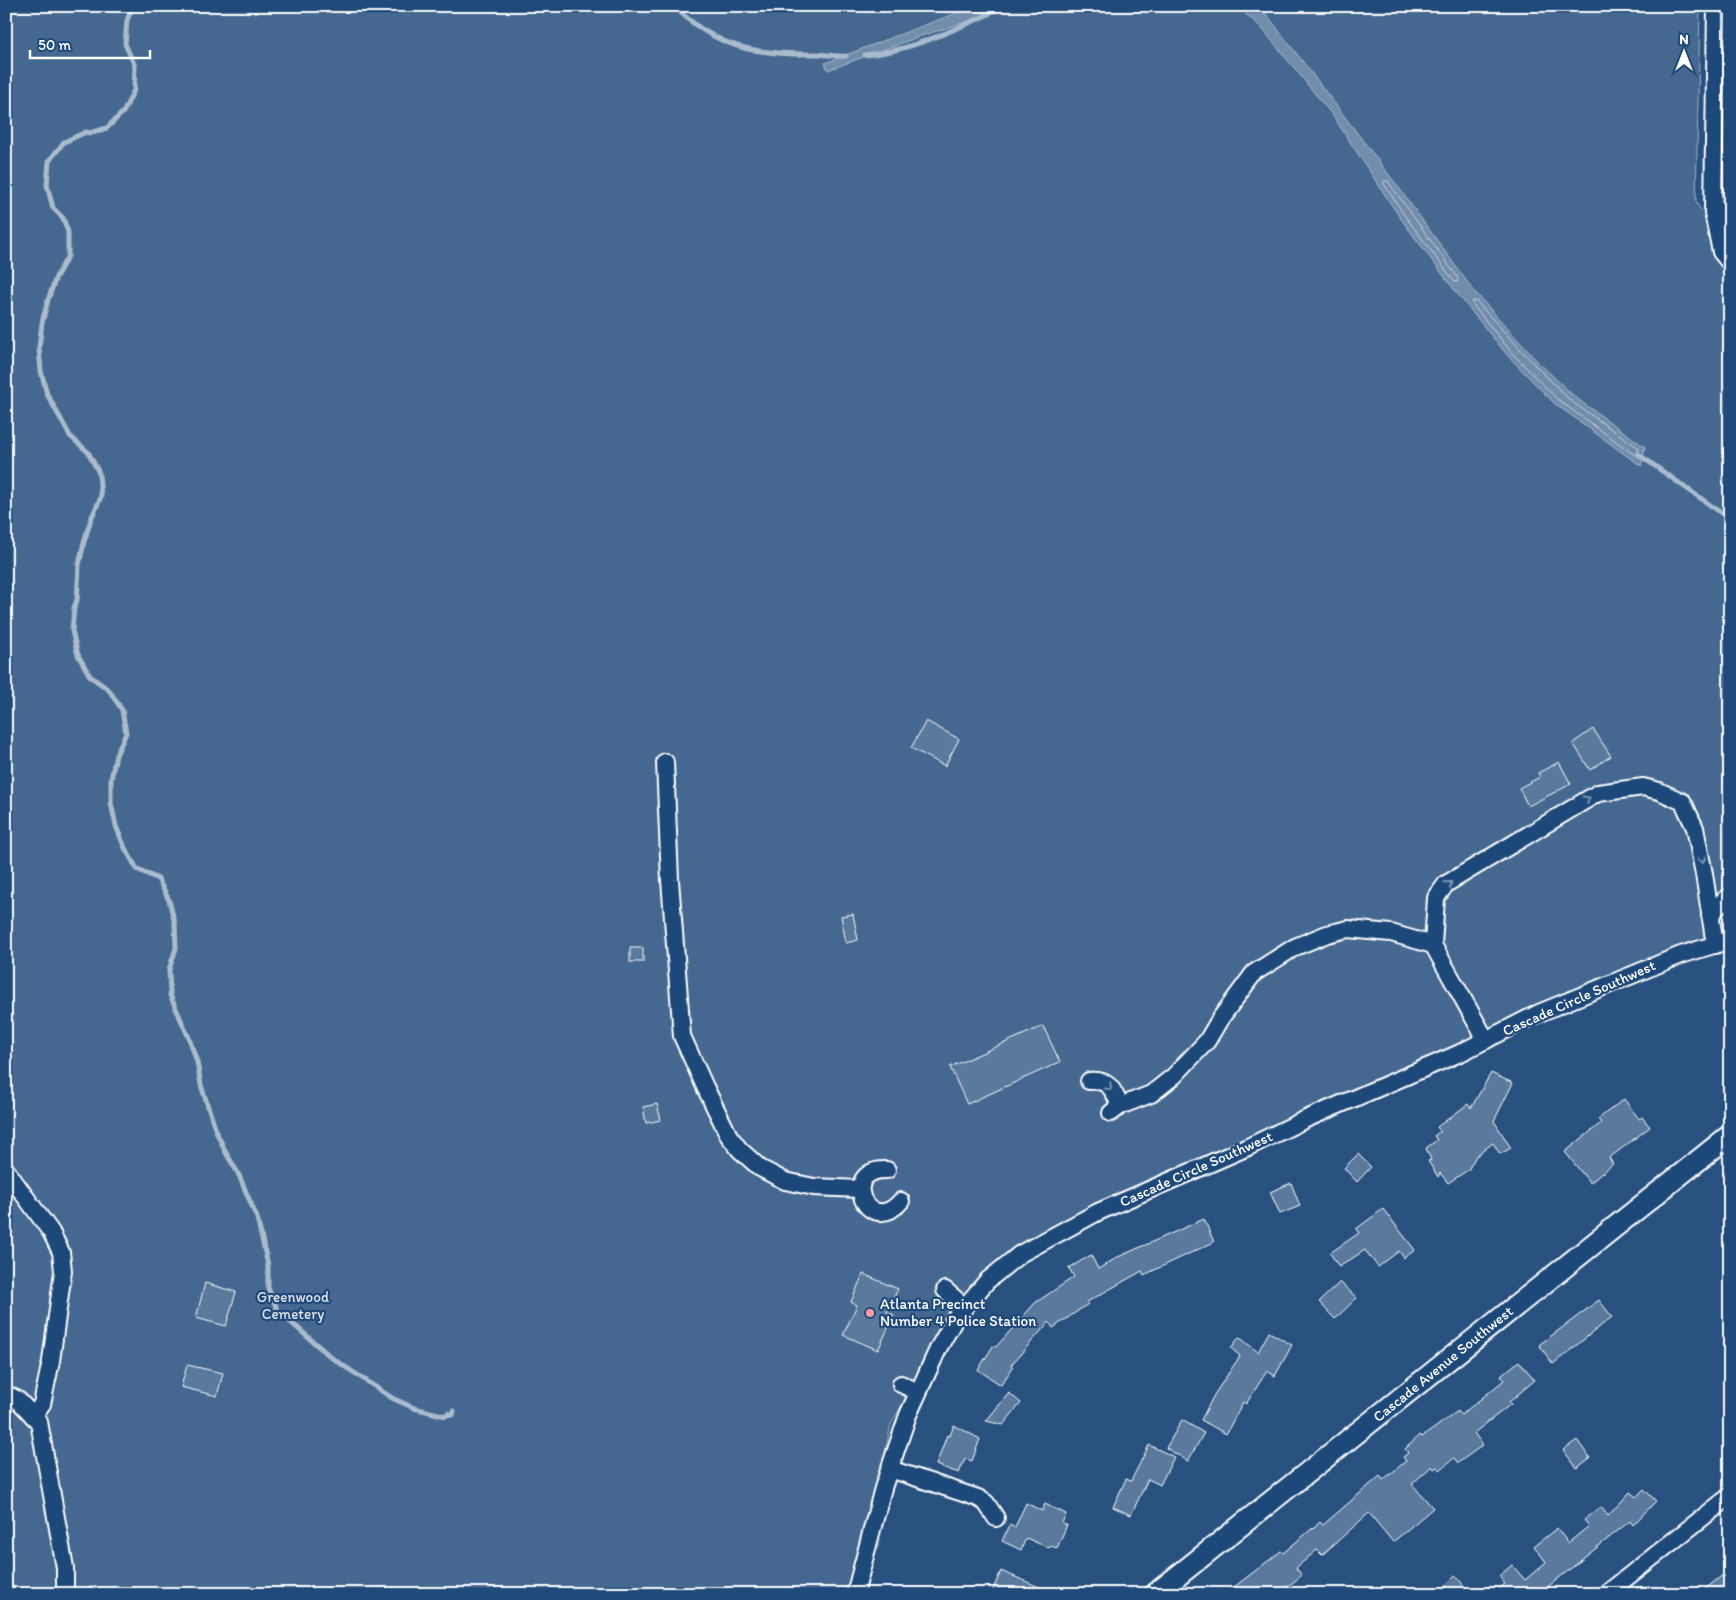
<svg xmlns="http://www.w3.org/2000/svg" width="1736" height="1600" font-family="Itim,sans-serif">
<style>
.green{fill:#446890;stroke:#a2b4c8}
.water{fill:#718dab;stroke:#aabbcd}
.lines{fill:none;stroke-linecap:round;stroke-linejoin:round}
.shore{stroke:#c6d1dd;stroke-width:1}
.stream{stroke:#aabbcd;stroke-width:5}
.building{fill:#5a7a9d;stroke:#fff}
.minor-casing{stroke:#fff;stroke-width:20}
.major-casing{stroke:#fff;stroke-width:24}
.minor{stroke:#1f4a7a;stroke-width:16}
.major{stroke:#1f4a7a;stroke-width:20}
.oneway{stroke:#7992af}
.poi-dot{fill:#ff9aa2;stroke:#1f4a7a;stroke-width:2}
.labels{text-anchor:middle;stroke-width:4.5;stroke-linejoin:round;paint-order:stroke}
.street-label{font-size:15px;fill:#fff;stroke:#1f4a7a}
.park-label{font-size:15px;fill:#dae1e9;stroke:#1f4a7a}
.poi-label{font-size:15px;fill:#fff;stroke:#1f4a7a;text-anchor:start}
</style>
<rect width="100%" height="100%" fill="#28517f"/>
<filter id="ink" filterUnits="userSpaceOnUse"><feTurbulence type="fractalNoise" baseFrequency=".02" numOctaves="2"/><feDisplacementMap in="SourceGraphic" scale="10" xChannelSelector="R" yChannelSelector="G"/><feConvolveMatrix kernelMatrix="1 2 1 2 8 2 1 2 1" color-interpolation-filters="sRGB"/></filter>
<g filter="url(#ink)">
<path class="green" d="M6,6H1700L1696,202L1730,257V939L1621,980L1044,1243L953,1320L891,1424L855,1594H6Z"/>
<g class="water">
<path d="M975,6H1016L921,36L828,70L825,63Z"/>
<path d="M1236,6L1261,7L1396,184L1473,290L1537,361L1576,398L1645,447L1641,466L1554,403L1508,356L1459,296L1401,219L1333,116L1261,27Z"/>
</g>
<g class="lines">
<g class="shore">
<path d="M1385,181H1388L1392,187L1458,278L1457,282L1454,281L1405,216L1384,184Z"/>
<path d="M1473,301H1476L1534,364L1572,402L1639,448L1638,455H1635L1557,399L1512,353L1473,305Z"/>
</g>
<g class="stream">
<path d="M133,6L127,20L125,44L135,66L134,90L124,111L107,128L90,133L86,132L64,142L49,161L47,185L53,208L63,218L68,232V256L56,277L48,300L42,323L39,347L41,371L47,394L70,436L88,452L99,473L101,497L91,519L84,542L79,565L77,600L74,608L72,631L78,655L90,676L109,690L122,710L126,733L116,755L111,779V803L116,826L125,848L137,869L158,879L169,900L175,924L176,948L169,970L170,995L189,1038L197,1062L201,1085L216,1131L226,1153L238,1173L257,1218L268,1265V1288L278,1311L332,1358L392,1398L414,1408L446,1416L448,1413L453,1415L454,1411"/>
<path d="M674,6C716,49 758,55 815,54C826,54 836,57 846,56"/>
<path d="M865,55C907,52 951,31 989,14"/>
<path d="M1638,454L1730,519"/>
</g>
</g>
<g class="building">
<path d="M926,721L959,739L945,766L911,748Z"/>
<path d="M1593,729L1611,756L1590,770L1573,743Z"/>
<path d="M1559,762L1571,784L1528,806L1519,788L1540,777L1538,773Z"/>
<path d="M853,914L858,940L846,943L841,916Z"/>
<rect x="630" y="948" width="13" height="14"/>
<path d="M1043,1026L1060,1062L967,1104L950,1067Z"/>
<path d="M1491,1073L1513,1083L1494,1121L1511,1148L1500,1154L1493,1143L1476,1156L1468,1170L1448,1183L1440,1173L1438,1177L1428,1161L1431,1160L1426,1148L1437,1140L1434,1136L1440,1131L1437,1127L1468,1104L1471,1108Z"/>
<path d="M1624,1099L1639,1119L1642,1117L1650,1127L1609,1158L1613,1164L1590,1183L1565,1152L1601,1123L1598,1119Z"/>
<path d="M657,1104L661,1120L646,1123L643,1107Z"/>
<path d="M1358,1154L1371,1167L1357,1182L1344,1168Z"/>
<path d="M1291,1183L1300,1206L1280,1214L1270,1192Z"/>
<path d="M1383,1209L1415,1250L1404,1258L1399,1251L1378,1267L1365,1250L1339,1267L1330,1253L1359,1233L1356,1229Z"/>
<path d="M1204,1219L1214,1242L1144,1275L1142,1271L1087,1302L1088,1304L1053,1328L1049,1322L1011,1365L1013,1367L1001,1385L978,1370L993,1346L996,1347L1035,1303L1074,1277L1069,1268L1091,1255L1098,1269L1118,1257Z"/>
<path d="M863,1274L898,1289L887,1312L894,1315L878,1350L843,1335L857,1305L851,1302Z"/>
<path d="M1340,1282L1357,1298L1335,1319L1319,1302Z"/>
<path d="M205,1283L236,1292L226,1326L196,1318Z"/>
<path d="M1599,1300L1612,1317L1553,1364L1539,1345Z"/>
<path d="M1269,1332L1292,1345L1275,1376L1267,1371L1246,1404L1243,1402L1226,1434L1201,1420L1214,1395L1240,1356L1231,1348L1239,1337L1258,1352Z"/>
<path d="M1519,1361L1535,1380L1509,1402L1511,1404L1474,1433L1483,1445L1458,1463L1454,1458L1440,1470L1437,1467L1434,1469L1432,1466L1412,1484L1433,1508L1393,1542L1369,1513L1322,1555L1317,1550L1298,1566L1296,1568L1302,1575L1279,1594H1225L1281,1551L1283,1553L1320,1522L1323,1525L1380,1476L1383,1480L1406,1461L1403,1457L1408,1453L1405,1449L1420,1435L1422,1437L1458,1411L1461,1415L1504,1380L1501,1376Z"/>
<path d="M187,1365L223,1373L217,1396L181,1387Z"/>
<path d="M1009,1393L1021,1403L1003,1425L986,1421Z"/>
<path d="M1182,1420L1204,1433L1188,1461L1166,1448Z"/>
<path d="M954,1425L980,1439L972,1461L965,1459L959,1473L936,1465L947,1435L950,1436Z"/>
<path d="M1577,1440L1590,1458L1577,1468L1563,1450Z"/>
<path d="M1149,1445L1174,1457L1160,1485L1148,1479L1131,1515L1113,1507L1126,1479L1131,1481Z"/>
<path d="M1644,1489L1656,1501L1633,1525L1630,1521L1539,1594H1492L1505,1584L1499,1576L1512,1565L1525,1580L1546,1562L1534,1546L1557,1528L1568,1543L1589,1526L1584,1520L1601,1507L1608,1516L1630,1492L1636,1497Z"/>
<path d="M1026,1503L1042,1511L1045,1504L1066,1514L1062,1523L1067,1525L1057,1548L1051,1546L1049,1548L1026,1538L1021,1550L1002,1541L1010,1524L1015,1527Z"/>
<path d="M1730,1569V1594H1699Z"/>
<path d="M1001,1571L1056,1594H991Z"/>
<path d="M1455,1575L1471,1594H1451L1444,1586Z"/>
</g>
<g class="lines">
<defs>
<g id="minor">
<path d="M1716,6L1713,212L1721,252L1730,263"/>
<path d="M1713,212L1730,209"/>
<path d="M665,762L670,880L682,1036L705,1087L729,1136L740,1150L760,1168L785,1181L814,1187L860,1189"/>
<path d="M1710,916L1722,902L1730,896"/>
<path d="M1433,945L1436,898L1446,884L1598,793L1643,787L1659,791L1683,802L1695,828L1704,874L1715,945"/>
<path d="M1089,1081C1109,1079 1113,1089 1120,1106"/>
<path d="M1111,1113L1120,1106L1151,1094L1174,1076L1207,1041L1220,1019L1254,973L1295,947L1327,934L1348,929L1391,933L1433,945L1486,1040"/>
<path d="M6,1170L51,1232L61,1252L63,1271L51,1361L42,1404L33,1416"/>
<path d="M887,1170C837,1168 868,1239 901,1201"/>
<path d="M945,1290L965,1307"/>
<path d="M901,1384L918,1392"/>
<path d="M6,1394L18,1400L39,1422L65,1568V1594"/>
<path d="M890,1469L978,1498L986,1503L996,1518"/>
<path d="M855,1594L883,1488L908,1415L939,1347L956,1317L987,1281L1020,1254L1098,1212L1248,1147L1306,1119L1460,1053L1539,1013L1681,955L1730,940"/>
<path d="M1606,1594L1730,1496"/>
</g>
<path id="major" d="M1155,1594L1730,1135"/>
</defs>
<use href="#minor" class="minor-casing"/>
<use href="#major" class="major-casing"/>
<use href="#minor" class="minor"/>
<use href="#major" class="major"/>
</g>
<defs><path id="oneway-chevron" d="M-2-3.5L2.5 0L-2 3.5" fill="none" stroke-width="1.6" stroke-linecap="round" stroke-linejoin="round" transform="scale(1.25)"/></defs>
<g class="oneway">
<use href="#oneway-chevron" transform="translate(1587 799) rotate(-31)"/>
<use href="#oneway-chevron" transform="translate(1702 860) rotate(79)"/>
<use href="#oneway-chevron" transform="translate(1449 884) rotate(-39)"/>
<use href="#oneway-chevron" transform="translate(1109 1087) rotate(44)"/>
</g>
</g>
<circle class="poi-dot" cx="870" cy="1313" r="5"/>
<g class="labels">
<g class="street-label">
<text transform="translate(1579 998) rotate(-24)" y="5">Cascade Circle Southwest</text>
<text transform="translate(1196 1169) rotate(-24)" y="5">Cascade Circle Southwest</text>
<text transform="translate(1443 1364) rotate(-39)" y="5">Cascade Avenue Southwest</text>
</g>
<g class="park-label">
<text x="293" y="1302">Greenwood<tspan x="293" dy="17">Cemetery</tspan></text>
</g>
<g class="poi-label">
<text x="880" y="1309">Atlanta Precinct<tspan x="880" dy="17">Number 4 Police Station</tspan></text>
</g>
</g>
<rect width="1736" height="1600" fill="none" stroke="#1f4a7a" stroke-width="25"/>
<rect x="12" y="12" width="1711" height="1575" fill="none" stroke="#fff" stroke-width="2" filter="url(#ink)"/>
<g transform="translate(1684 52)" stroke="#1f4a7a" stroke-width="4" paint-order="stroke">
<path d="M0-4L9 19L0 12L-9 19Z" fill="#ffffff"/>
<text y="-8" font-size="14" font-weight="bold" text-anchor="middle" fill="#ffffff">N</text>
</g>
<path d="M30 50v8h120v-8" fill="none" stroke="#ffffff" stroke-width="2.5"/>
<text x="38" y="50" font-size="15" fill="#ffffff" stroke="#1f4a7a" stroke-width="4" paint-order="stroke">50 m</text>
</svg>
